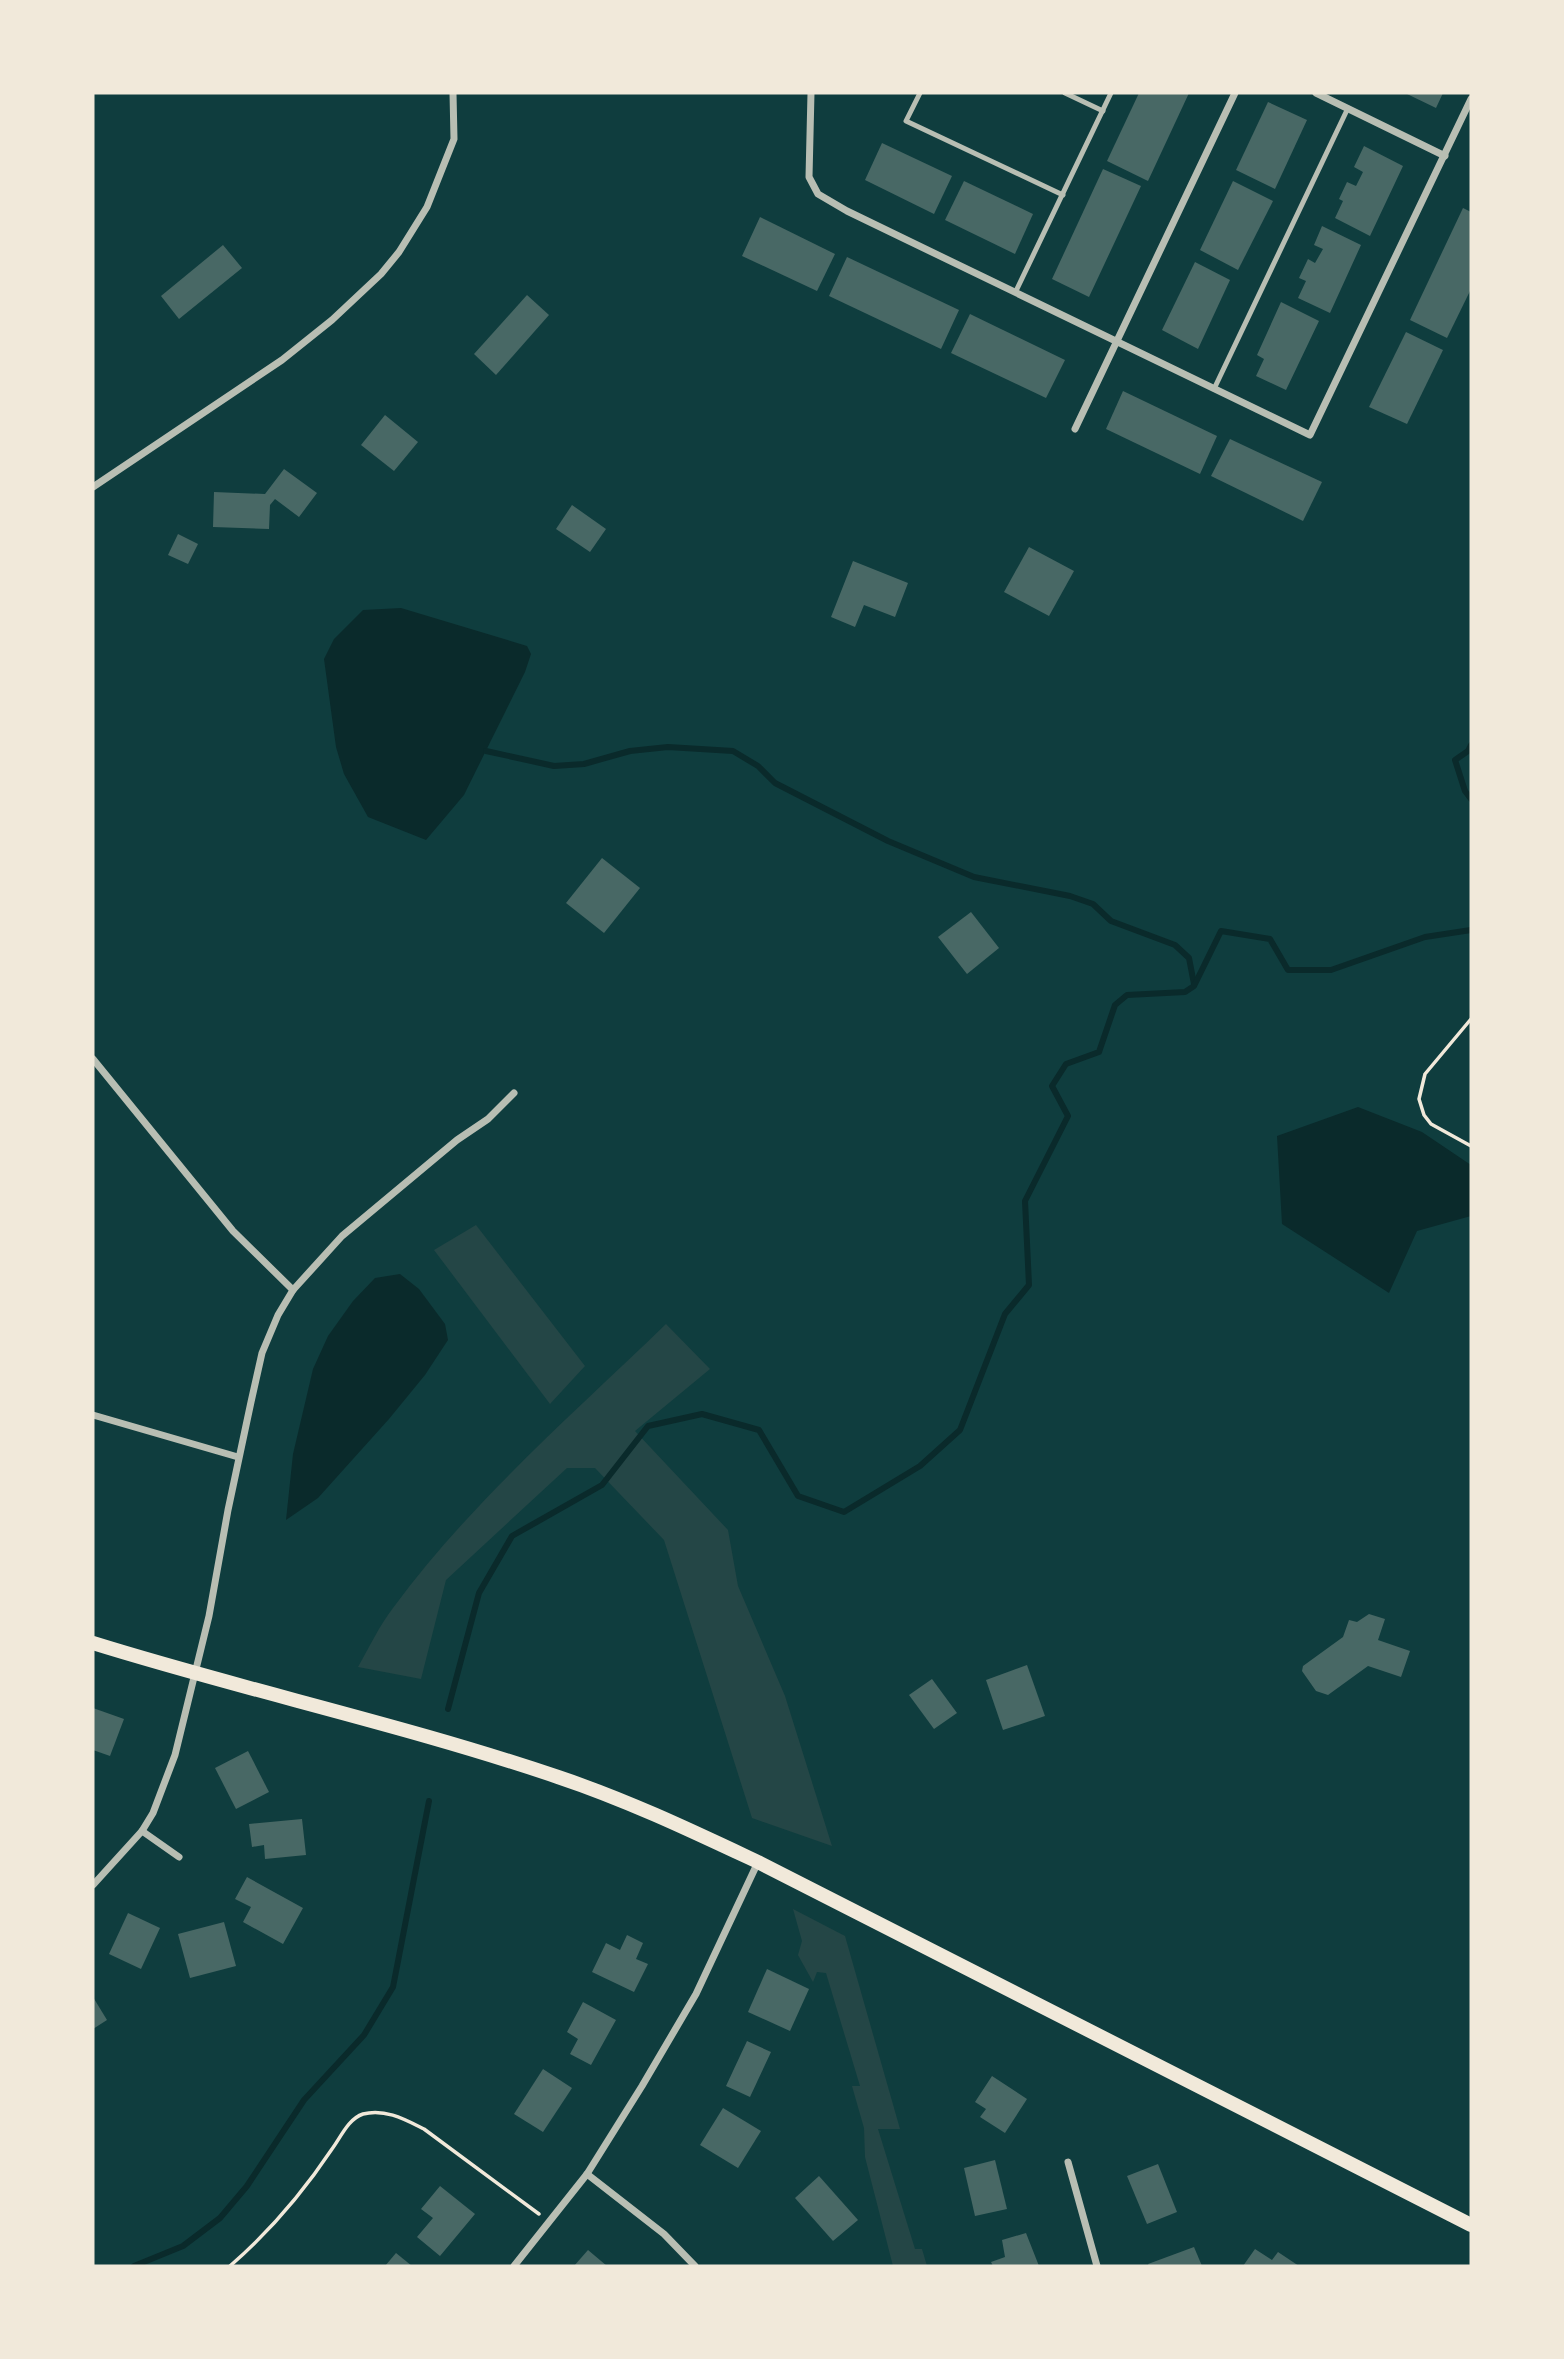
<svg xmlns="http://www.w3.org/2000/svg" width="1564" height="2359" font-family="Roboto,sans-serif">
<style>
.green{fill:#244646}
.water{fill:#0a2a2b}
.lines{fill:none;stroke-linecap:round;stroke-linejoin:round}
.stream{stroke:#0a2a2b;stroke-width:6}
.building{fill:#486865}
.path{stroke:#f1e9da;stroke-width:3.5}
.service{stroke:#b8beb3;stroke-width:5}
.minor{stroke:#b8beb3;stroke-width:7}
.secondary{stroke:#f1e9da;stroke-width:14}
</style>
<rect width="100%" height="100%" fill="#0f3d3e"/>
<g class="green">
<path d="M476,1225L585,1366L550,1404L434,1250Z"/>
<path d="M666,1324L710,1369L635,1431L728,1530L738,1586L785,1696L832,1846L752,1818L664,1540L595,1468H567L446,1580L421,1679L358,1667C369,1648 379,1626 393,1608C471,1502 572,1415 666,1324Z"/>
<path d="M793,1909L845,1936L900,2129H878L915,2249H922L927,2266H893L865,2157L864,2128L852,2086H860L826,1973L817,1972L813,1982L798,1955L802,1941Z"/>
</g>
<g class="water">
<path d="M401,608L527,646L531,654L525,672L464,795L426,840L368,817L344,774L336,747L324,659L334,639L363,610Z"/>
<path d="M1358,1107L1422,1132L1471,1165V1216L1417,1231L1389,1293L1282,1224L1277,1136Z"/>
<path d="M400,1274L419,1289L445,1324L448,1340L425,1375L389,1419L318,1498L286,1520L293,1454L313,1369L328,1336L353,1301L375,1278Z"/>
</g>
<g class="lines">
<g class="stream">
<path d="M1471,745L1468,751L1455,760L1465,791L1471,799"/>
<path d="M486,751L554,766L584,764L630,751L668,747L733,751L758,766L775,783L888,841L974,877L1070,896L1093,904L1111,921L1175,945L1189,958L1194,984"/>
<path d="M448,1709L479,1593L512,1536L602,1485L648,1426L702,1414L759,1430L798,1496L844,1512L920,1466L960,1430L1005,1314L1029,1285L1025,1201L1068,1116L1052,1086L1066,1064L1099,1052L1115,1005L1127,995L1185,992L1194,986L1221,931L1270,939L1288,970H1331L1425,937L1471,930"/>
<path d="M134,2266L183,2246L220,2218L247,2186L304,2100L364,2035L393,1987L429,1801"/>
</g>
</g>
<g class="building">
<path d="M1139,93H1189L1148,181L1107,161Z"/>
<path d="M1405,93H1443L1436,108Z"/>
<path d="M1268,102L1307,120L1275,189L1236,170Z"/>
<path d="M882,143L952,176L934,214L865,180Z"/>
<path d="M1364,146L1403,166L1370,236L1335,218L1343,201L1339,199L1347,182L1356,186L1363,172L1354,167Z"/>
<path d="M1103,169L1141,186L1089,297L1052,279Z"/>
<path d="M964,181L1033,214L1015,254L945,220Z"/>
<path d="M1233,181L1273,201L1238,270L1200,250Z"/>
<path d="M1463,208L1471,212V289L1447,338L1410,320Z"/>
<path d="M760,217L835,254L817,291L742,256Z"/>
<path d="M1322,226L1361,245L1330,313L1298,298L1306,281L1299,278L1308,259L1315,263L1323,249L1314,245Z"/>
<path d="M223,245L242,268L179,319L161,296Z"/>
<path d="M847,257L959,310L941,349L829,296Z"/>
<path d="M1195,262L1230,280L1198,349L1162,330Z"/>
<path d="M527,295L549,315L496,375L474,354Z"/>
<path d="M1281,302L1319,321L1286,390L1256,376L1264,359L1257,355Z"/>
<path d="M970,314L1065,360L1046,398L951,353Z"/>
<path d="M1406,332L1443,350L1407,424L1369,407Z"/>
<path d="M1123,391L1217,436L1200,474L1106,429Z"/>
<path d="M385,415L418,442L394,471L361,445Z"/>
<path d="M1230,439L1322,482L1303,521L1211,476Z"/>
<path d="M284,469L317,493L299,517L275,499L270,505L269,529L213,527L214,492L265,494Z"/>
<path d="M572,505L606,529L590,552L556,529Z"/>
<path d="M178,534L198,544L188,564L168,555Z"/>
<path d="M1029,547L1074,571L1049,616L1004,592Z"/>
<path d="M853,561L908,583L895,617L864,605L855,627L831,617Z"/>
<path d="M602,858L640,888L604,933L566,903Z"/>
<path d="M971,912L999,948L967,974L938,937Z"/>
<path d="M1369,1614L1385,1619L1378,1640L1410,1651L1401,1677L1368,1666L1328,1695L1316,1691L1302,1671L1303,1666L1343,1637L1349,1620L1357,1622Z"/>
<path d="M1027,1665L1045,1716L1003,1730L986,1680Z"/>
<path d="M932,1679L957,1713L934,1729L909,1695Z"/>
<path d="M93,1708L124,1719L110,1756L93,1750Z"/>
<path d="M248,1751L269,1792L236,1809L215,1768Z"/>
<path d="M302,1819L306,1855L265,1859L264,1845L252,1847L249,1824Z"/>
<path d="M247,1877L303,1908L283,1944L243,1922L251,1907L235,1899Z"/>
<path d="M128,1913L160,1928L141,1969L109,1954Z"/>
<path d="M224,1922L236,1966L190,1978L178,1934Z"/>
<path d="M627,1935L643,1943L636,1959L648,1964L634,1992L592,1972L606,1943L620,1950Z"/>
<path d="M767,1969L809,1989L790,2031L748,2012Z"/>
<path d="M93,1997L107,2020L93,2029Z"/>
<path d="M583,2002L616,2020L591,2065L570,2054L578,2039L567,2032Z"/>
<path d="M747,2041L771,2052L750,2097L726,2086Z"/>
<path d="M543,2069L572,2088L543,2132L514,2114Z"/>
<path d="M992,2076L1027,2099L1005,2133L980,2117L986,2109L975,2102Z"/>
<path d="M723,2108L761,2131L738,2168L700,2145Z"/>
<path d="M995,2160L1007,2209L975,2216L964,2168Z"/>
<path d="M1158,2164L1177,2212L1147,2224L1127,2176Z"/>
<path d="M819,2176L858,2220L833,2241L795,2198Z"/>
<path d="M440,2186L475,2214L440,2256L417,2237L433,2218L421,2209Z"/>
<path d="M1026,2233L1039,2266H993L991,2262L1005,2257L1002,2240Z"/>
<path d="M1194,2247L1202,2266H1149L1148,2264Z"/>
<path d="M1255,2249L1272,2260L1278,2252L1299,2266H1243Z"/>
<path d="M588,2250L607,2266H574Z"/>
<path d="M396,2253L412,2266H385Z"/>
</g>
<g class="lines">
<g class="path">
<path d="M1471,1019L1425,1074L1419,1099L1424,1115L1431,1124L1471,1146"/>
<path d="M230,2266C268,2233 304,2191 332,2149C341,2137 348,2119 363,2114C385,2108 406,2120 424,2129L539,2214"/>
</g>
<g class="service">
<path d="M920,93L906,121L1063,195"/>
<path d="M1065,93L1103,111"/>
<path d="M1016,291L1111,93"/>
<path d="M1214,389L1348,108"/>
</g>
<g class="minor">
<path d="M811,93L809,177L818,194L847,211L1310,435L1471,99"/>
<path d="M1316,93L1445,156"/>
<path d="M1075,429L1235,93"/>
<path d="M93,487L282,360L332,320L381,274L399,252L427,207L454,139L453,93"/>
<path d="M93,1059L233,1231L293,1290"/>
<path d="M93,1415L238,1457"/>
<path d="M142,1831L179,1857"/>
<path d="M93,1885L142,1831L153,1813L175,1755L209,1616L228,1510L251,1402L262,1353L278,1315L293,1290L342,1236L457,1140L488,1119L514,1093"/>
<path d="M1068,2162L1097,2266"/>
<path d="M587,2174L664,2234L695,2266"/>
<path d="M514,2266L587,2174L642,2086L696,1994L758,1862"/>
</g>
<path class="secondary" d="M93,1643C247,1691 405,1725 558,1777C627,1800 692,1831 758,1862L1471,2225"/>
</g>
<rect width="1564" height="2359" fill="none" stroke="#f1e9da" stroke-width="189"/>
</svg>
